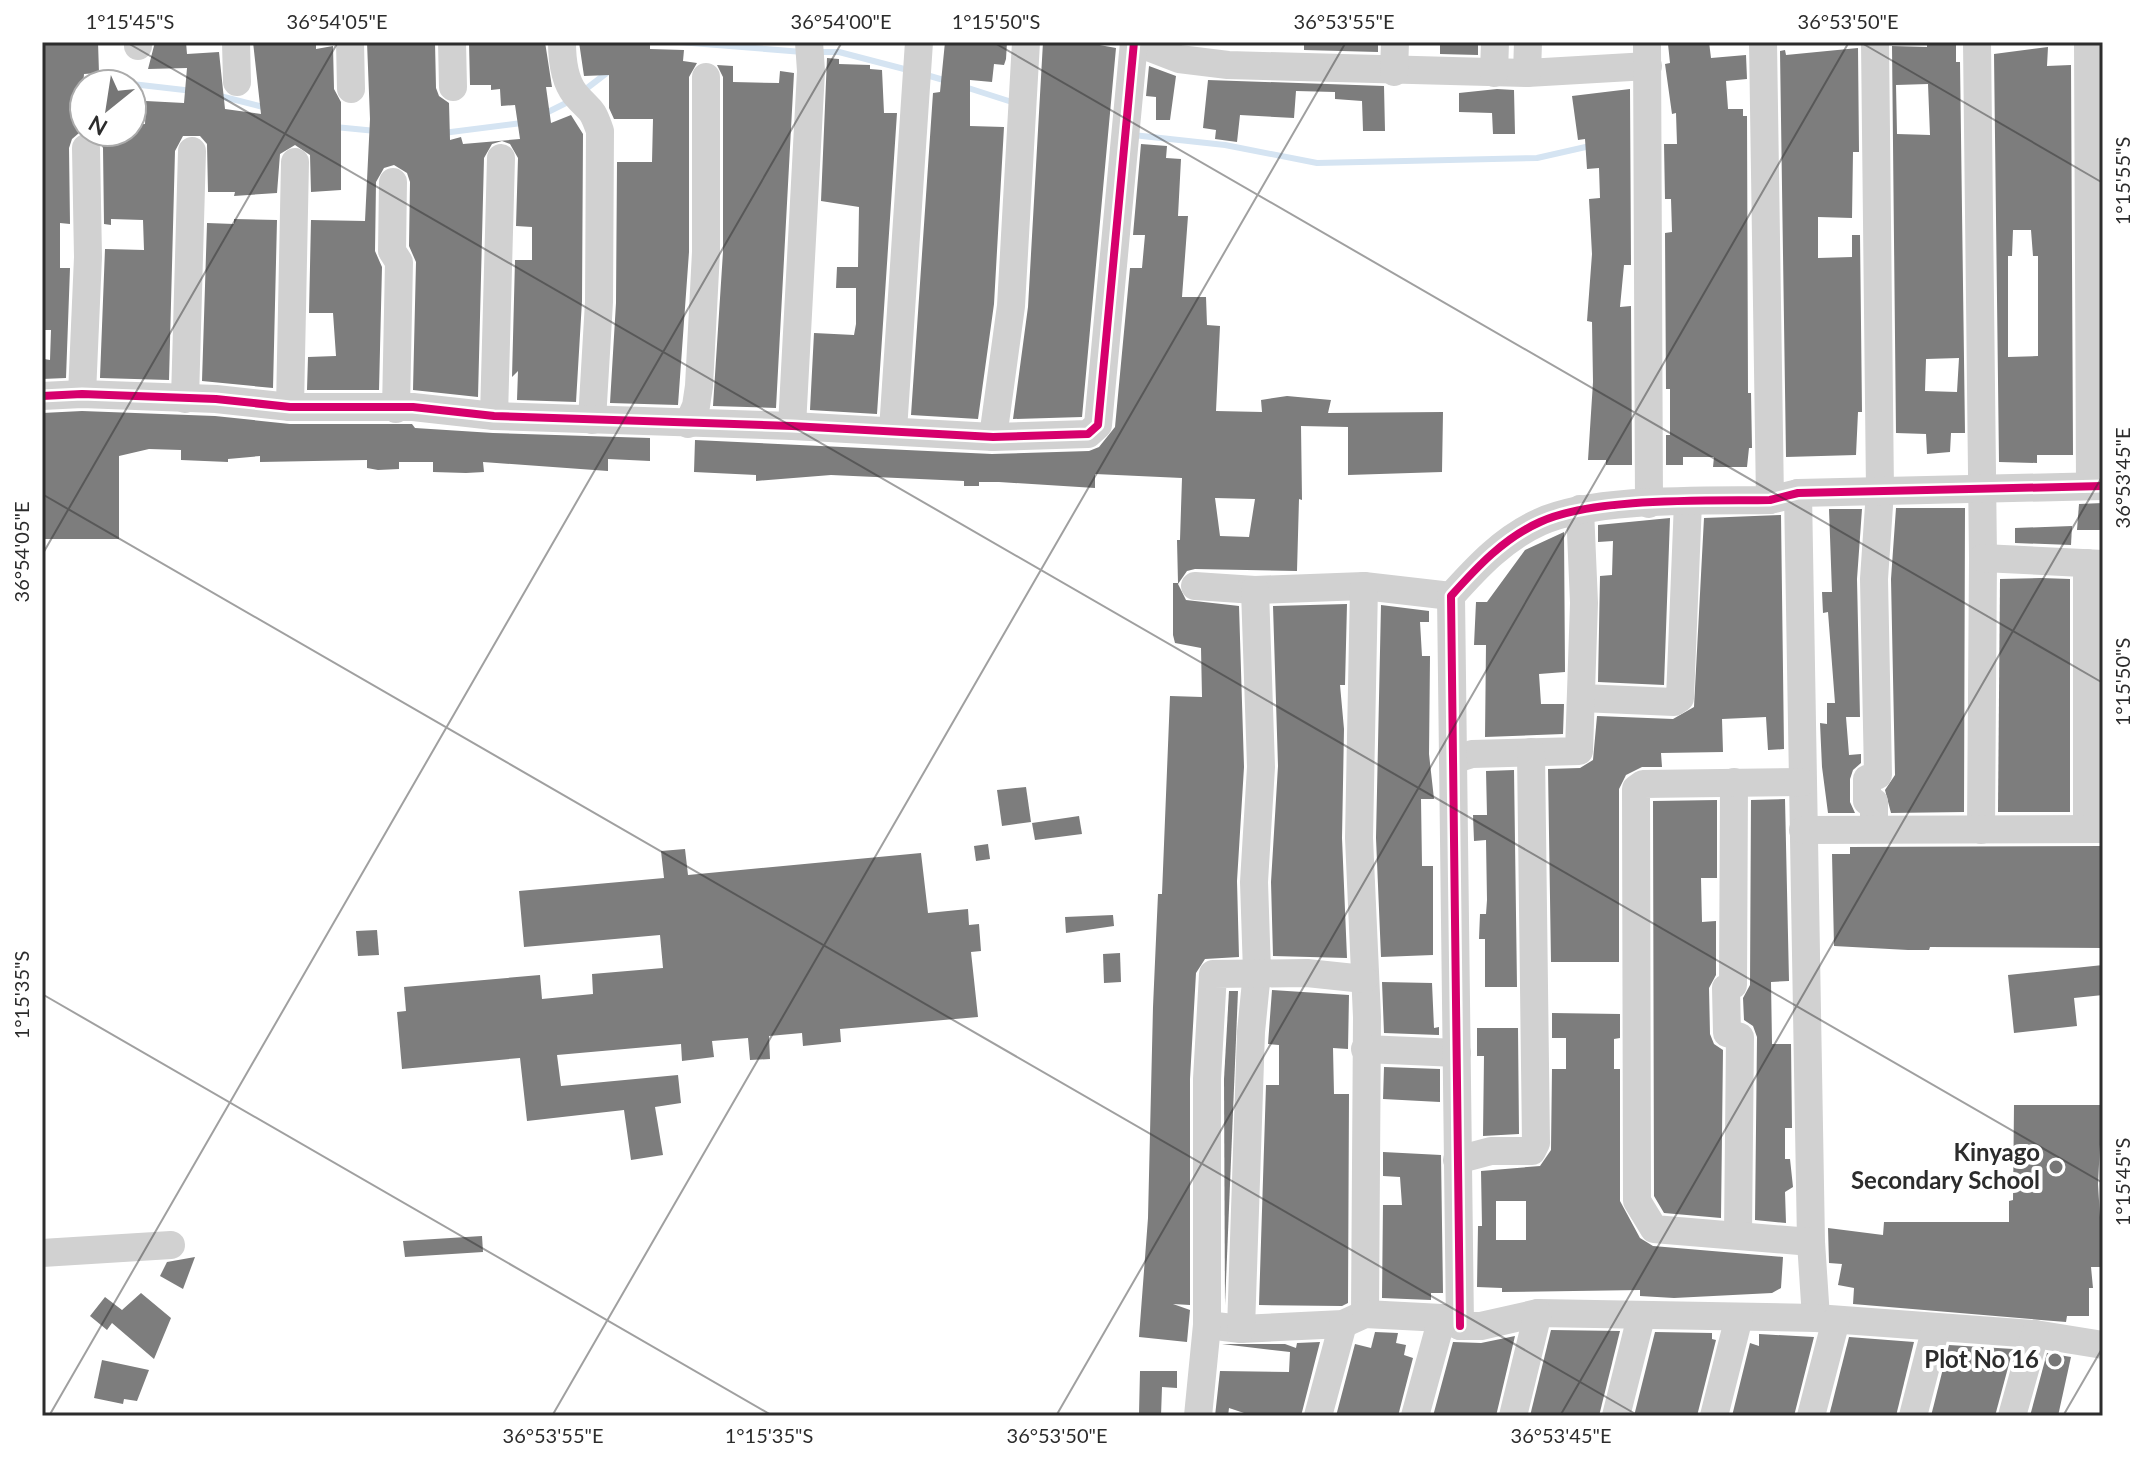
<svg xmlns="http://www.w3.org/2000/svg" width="2145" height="1458" font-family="Lato,sans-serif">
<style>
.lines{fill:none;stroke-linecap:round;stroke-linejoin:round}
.stream{stroke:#d5e4f2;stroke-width:6}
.building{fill:#7d7d7d;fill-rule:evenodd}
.minor{stroke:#d1d1d1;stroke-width:28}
.cycleway-casing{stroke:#fff;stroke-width:13}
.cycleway{stroke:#d6006c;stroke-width:8}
.ticks{fill:none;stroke:#2c2c2c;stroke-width:2;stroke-opacity:0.45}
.poi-dot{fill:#767676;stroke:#fff;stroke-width:3}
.labels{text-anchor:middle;stroke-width:8;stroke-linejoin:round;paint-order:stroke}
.poi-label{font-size:24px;font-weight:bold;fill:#2c2c2c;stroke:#fff;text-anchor:end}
.neatline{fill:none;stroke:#2c2c2c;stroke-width:3}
.ticks-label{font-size:20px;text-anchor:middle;fill:#2c2c2c}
</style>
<rect width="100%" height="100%" fill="#fff"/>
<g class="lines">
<g class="stream">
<path d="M679,42L803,52"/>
<path d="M818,52H839L908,70"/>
<path d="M923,74L947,81"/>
<path d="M75,81L128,84"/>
<path d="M132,84L193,91"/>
<path d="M965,87L1015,103"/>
<path d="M582,92L608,72"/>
<path d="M216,95L267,108"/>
<path d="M544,114L570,101"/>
<path d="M335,127L376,131"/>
<path d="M443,133L522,123"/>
<path d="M1133,135L1225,145L1317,163L1537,158L1590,146"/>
</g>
</g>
<g class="building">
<path d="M42,42H98L99,73L84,74L79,133L72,139L69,148L70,224L60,223V268H70L66,378L42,379L44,359L50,360L51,330H42Z"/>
<path d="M155,42H186L187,54L219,52L225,109L261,114L253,42H316V49L333,46L334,89L341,102V190L311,192L310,155L295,145L280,154L277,193L234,196L235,192H208L207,144L200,136H183L175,151L169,380L100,378L105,249L144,250L143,220L111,219V225L104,224L103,148L96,135H127L132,132V125L145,124L146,101L184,103L187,68L148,69Z"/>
<path d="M367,42H435L436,88L439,96L449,103L450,140L461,137L463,144L520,139L515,105L501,106L500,89L491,90V85H470L469,42H545L552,87H546L551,123L571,115L583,134L582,301L576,402L517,400L518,371L512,377L515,260H532V227L516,226L518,158L510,144L502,141L492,144L484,158L478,397L413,390L416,262L409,246L410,182L407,173L394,165L384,168L376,182L375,251L382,267L379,390H307L308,357L336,356L333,313H309L311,220L365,221L370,119Z"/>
<path d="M579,42L650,43V49L684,50L683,61L697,63L689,77V252L678,405L610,403L616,303L617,162H652L653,119H614L609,108V75L584,76Z"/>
<path d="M945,42H1007L1006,59L1004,65L994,64L992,82L970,80V126L1004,127L994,304L978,419L911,415L933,93L940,92Z"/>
<path d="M1043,42H1083L1116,48L1082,417L1013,419L1028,307Z"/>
<path d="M1304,42H1378V52L1304,50Z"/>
<path d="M1440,42H1478V55L1440,54Z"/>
<path d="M1709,42L1711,58L1746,55L1747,79L1726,81L1728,109H1743V116H1747L1748,393H1751L1752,448H1749L1747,467H1713L1714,457H1683V465H1666V435H1670V389H1666L1665,233L1672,232L1671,199H1665L1664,144H1677L1676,113L1672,114L1665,64L1670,63L1668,44Z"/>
<path d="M1927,42H1956V62H1960L1965,433H1951L1950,452L1927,454L1926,434L1896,433L1892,46L1927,47ZM1928,84L1930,135L1897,134L1896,85ZM1959,358L1957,392L1925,391L1926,359Z"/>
<path d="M2048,47L2047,66L2071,65L2073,455H2037V463L1999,462L1994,54ZM2013,230H2031L2033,256H2038V356L2008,357V256H2012Z"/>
<path d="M1858,48L1859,152H1853L1852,218L1818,217V258L1852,257V235H1860L1862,412H1858L1856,455L1786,457L1780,51L1785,50L1786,55Z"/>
<path d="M827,58L839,59V64L870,65V69L882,70L884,113H897L877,414L810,410L814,333L854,335L856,324V288H836L837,267H858L859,207L821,201Z"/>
<path d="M717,65L733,66V82L779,83L780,71L794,73L776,408L713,406L723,252V77Z"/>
<path d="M1149,66L1176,76L1170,120H1156V97L1146,96Z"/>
<path d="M1208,80L1384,86L1385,131H1363L1362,101L1335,99V92L1296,91L1294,118L1240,115L1237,142L1215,139L1216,130L1203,128Z"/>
<path d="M1497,89L1514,90L1515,134H1493L1492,113L1459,112V93Z"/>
<path d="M1630,89L1631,265H1624L1620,307L1631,306L1632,465H1606V460H1588L1593,382L1592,322L1587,321L1592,254L1589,199L1600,198L1599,168L1587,169L1585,139L1578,140L1572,96Z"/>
<path d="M1141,144L1167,146L1166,158L1181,159L1178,216H1188L1182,297H1206L1207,325L1220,326L1216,411L1262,412L1261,400L1287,396L1331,400L1328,413L1443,412L1442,472L1348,475V427L1301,426L1302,500L1299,499L1297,571L1195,569L1187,571L1178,584L1186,600L1239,606L1244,767L1237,881L1239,957L1205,959L1196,973L1190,1079V1305L1173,1304L1190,1310L1187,1342L1139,1337L1148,1218L1153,1007L1158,894H1162L1170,696L1202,697L1201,648L1175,643L1173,635V583H1178L1177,540H1180L1182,478L1095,474V488L999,482H979V486H964V481L831,475L756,481V475L694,472L695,440L992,454L1089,451L1099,447L1115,427L1130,268H1142L1145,235H1133ZM1215,498L1255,499L1249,537L1220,536Z"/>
<path d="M234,219L277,220L273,388L202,381L207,223L234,224Z"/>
<path d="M82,411L215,416L290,424H412L415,428L493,433L650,438V461L608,459V471L483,462L484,472L466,473L433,472V462H399V469L378,470L367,468V460L260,462V456L228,459V462L181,460V450L149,449L119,456V539H42V413Z"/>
<path d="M2103,503V530H2077L2079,504Z"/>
<path d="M1896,508H1965L1964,812L1891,813L1885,790L1895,775L1891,579Z"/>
<path d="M1829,509H1862L1857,579L1860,717H1846L1849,755L1861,754V763L1853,770L1850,779V802L1855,813H1828L1822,767L1820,723L1827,724V703H1835L1828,612L1823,613L1822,592H1832Z"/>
<path d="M1781,515L1784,749L1768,750L1766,717L1722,719L1723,752L1661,753L1662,767H1642L1626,775L1619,789V962H1551L1548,769L1580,768L1593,760L1597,716L1673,719L1694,707L1704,518Z"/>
<path d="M1670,518L1664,685L1598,682L1600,576L1612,575L1613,541L1598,542V525Z"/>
<path d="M2072,526L2071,545L2015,543V528Z"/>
<path d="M1564,532L1565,672L1539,674L1541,704H1564L1563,734L1485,737L1486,645H1474L1476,602H1487L1525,550Z"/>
<path d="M2041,578L2070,579V812H1998L2000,579Z"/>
<path d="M1347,604L1345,685H1340L1344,729L1342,838L1347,958L1273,956L1271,882L1278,766L1273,606Z"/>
<path d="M1381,605L1429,611V622H1420L1422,656H1430L1429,754L1434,799H1421L1422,866H1433V955L1381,957L1376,838Z"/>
<path d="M1514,770L1517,987H1485V939H1479L1480,914H1486L1487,900L1486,840L1474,841L1473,815H1487L1486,771Z"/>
<path d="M1026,787L1031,822L1002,826L997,790Z"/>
<path d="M1785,799L1789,981L1771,982L1772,1044H1791L1792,1128H1785V1159H1790L1793,1187L1785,1192L1786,1223L1755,1220L1757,1037L1753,1026L1744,1020L1743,998L1750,985L1751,800Z"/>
<path d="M1717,800V878H1701L1702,922L1716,921V975L1709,988L1710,1034L1714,1044L1723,1050L1721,1218L1664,1213L1654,1196L1653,801Z"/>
<path d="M1079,816L1082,834L1035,840L1032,823Z"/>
<path d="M988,844L990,859L976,861L974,846Z"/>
<path d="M2103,846V948L1930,947L1929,950H1908L1834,946L1832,854H1850V847Z"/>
<path d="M685,849L688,875L921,853L928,913L968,909L969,925L979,924L981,951L971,952L978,1017L840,1029L841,1042L803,1046L802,1033L769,1036L770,1059L750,1060L748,1038L712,1041L714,1057L682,1061L681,1044L557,1055L561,1086L678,1075L681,1103L655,1107L663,1155L631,1160L624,1110L527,1121L520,1058L402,1069L397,1012L406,1011L404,987L540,975L542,999L593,994L592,974L663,968L660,935L524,947L519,891L664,878L661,851Z"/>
<path d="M1113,915L1114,926L1066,933L1065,917Z"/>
<path d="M377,930L379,955L358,956L356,931Z"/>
<path d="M1120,953L1121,982L1104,983L1103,954Z"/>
<path d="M2103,965V995L2074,998L2077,1026L2014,1033L2008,975Z"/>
<path d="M1382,982L1432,983L1434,1028L1439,1027V1035L1384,1033Z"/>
<path d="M1272,990L1349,995L1348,1049L1333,1048L1334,1094H1349L1348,1303L1342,1306L1259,1305L1266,1085H1279V1045L1268,1044Z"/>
<path d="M1229,991H1238L1225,1305L1224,1079Z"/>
<path d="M1552,1013L1620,1014V1038L1614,1039V1069H1620V1201L1640,1238L1653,1246L1783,1257L1781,1288L1772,1293L1674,1298L1640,1296V1290L1502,1292V1288L1477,1287L1478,1226H1482L1481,1171L1540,1166L1551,1150L1552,1069H1566V1038H1552ZM1496,1201H1526V1240H1496Z"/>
<path d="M1477,1028H1518L1519,1134L1483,1136L1484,1056H1477Z"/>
<path d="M1384,1067L1440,1069V1102L1383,1099Z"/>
<path d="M2014,1105H2102L2098,1184L2103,1267H2091L2093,1288H2089V1316H2067L2066,1322L1853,1304L1854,1288L1838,1285L1842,1264L1829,1263L1828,1228L1883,1235L1884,1222H2009V1201L2013,1200Z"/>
<path d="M1383,1152L1441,1155L1443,1293H1431V1300L1382,1298L1383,1205H1402L1400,1177L1383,1176Z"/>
<path d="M482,1236L483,1252L405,1257L403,1241Z"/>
<path d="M195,1257L183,1289L160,1276L167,1262Z"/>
<path d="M141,1293L171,1318L154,1359L112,1323L107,1330L90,1316L105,1297L122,1310Z"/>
<path d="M1551,1330L1620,1331L1599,1416H1530Z"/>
<path d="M1375,1332L1398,1333L1396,1343L1406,1345L1404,1355L1413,1358L1398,1416H1336L1355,1344L1371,1348Z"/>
<path d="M1655,1332L1712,1333V1339L1716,1340L1697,1416H1634Z"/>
<path d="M1759,1334L1814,1337L1794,1416H1732L1750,1343L1759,1346Z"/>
<path d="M1515,1336L1496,1416H1433L1453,1342L1481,1343Z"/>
<path d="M1849,1337L1914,1342L1896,1416H1829Z"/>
<path d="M1320,1342L1301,1416H1253L1229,1408L1228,1416H1215L1220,1371L1289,1372L1290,1352L1222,1344H1285L1296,1348L1297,1343Z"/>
<path d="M1949,1345L2013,1349L1995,1416H1931Z"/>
<path d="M2047,1353L2071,1357L2058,1416H2030Z"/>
<path d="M102,1360L149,1370L137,1401L124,1399L123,1404L94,1398Z"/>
<path d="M1140,1371H1177V1388L1162,1387L1161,1416L1139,1414Z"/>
</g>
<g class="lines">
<g class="minor">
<path d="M138,42V46"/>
<path d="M236,42L237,82"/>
<path d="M350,42L351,89"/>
<path d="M452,42L453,87"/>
<path d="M562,42C562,58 564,80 575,94C590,112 591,105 600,131L599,302L592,420"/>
<path d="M1135,42L1179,59L1228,65L1527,73L1648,66"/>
<path d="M1647,42L1649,504"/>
<path d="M1763,42L1770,500"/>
<path d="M1977,42L1983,558L1981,830"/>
<path d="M2088,42L2090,486"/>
<path d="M1394,72L1395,42"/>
<path d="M1494,73L1495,42"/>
<path d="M1527,73L1528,42"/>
<path d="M393,182L392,251L399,262L396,409"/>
<path d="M82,394L88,257L86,148"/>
<path d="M42,396L82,394L216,399L290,407H413L494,416L792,426L993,437L1088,434L1098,425L1134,42"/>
<path d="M185,399L192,151"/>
<path d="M290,407L295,162"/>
<path d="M494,416L501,158"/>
<path d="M688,424L696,406L699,386L706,252V77"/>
<path d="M792,426L811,71L809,42"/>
<path d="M893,430L919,42"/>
<path d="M993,437L1011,306L1026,42"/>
<path d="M1798,493L1811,1242L1816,1318"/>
<path d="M1983,558L2103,564"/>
<path d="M1195,586L1255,590L1364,586L1451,596"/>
<path d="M1364,586L1359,838L1367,1017L1365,1314"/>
<path d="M1581,698L1674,702L1680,698L1688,502"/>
<path d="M1453,760L1472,754L1579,751L1584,603L1580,509"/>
<path d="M1734,782L1733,985L1726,988L1727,1033L1740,1037L1738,1234"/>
<path d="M1802,782L1643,784L1636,789L1637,1201L1654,1229L1811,1242"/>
<path d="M1874,827V802L1867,801V779L1878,775L1874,579L1880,491L1875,42"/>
<path d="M2087,828V563"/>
<path d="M1803,830L2103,829"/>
<path d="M1365,1049L1457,1053"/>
<path d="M1457,1160L1491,1151H1532L1536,1143L1531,752"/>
<path d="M42,1253L171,1245"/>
<path d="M1207,1325L1241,1329L1343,1324L1365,1314L1442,1318L1460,1326H1481L1538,1313L1816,1318L2035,1334L2103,1345"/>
<path d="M1460,1326L1451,596C1477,567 1504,538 1540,522C1594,497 1708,501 1770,500L1798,493L2103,486"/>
<path d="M1241,1329L1251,1032L1257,972L1254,882L1261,767L1255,590"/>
<path d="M1198,1416L1207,1325V1079L1213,974L1307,973L1364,979"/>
<path d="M1318,1416L1343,1324"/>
<path d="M1415,1416L1442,1318"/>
<path d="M1513,1416L1538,1313"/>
<path d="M1616,1416L1641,1317"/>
<path d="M1714,1416L1739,1317"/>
<path d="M1811,1416L1836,1320"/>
<path d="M1913,1416L1936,1327"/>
<path d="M2012,1416L2035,1334"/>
</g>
<defs>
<g id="cycleway">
<path d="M42,396L82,394L216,399L290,407H413L494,416L792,426L993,437L1088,434L1098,425L1134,42"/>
<path d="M1460,1326L1451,596C1477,567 1504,538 1540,522C1594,497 1708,501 1770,500L1798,493L2103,486"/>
</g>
</defs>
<use href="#cycleway" class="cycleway-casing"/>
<use href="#cycleway" class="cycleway"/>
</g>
<path class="ticks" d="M126,42L2103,1183M993,42L2103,683M1860,42L2103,183M42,494L1639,1416M42,555L338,42M42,994L773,1416M49,1416L842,42M552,1416L1346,42M1056,1416L1849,42M1560,1416L2103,475M2063,1416L2103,1347"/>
<g class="poi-dot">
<circle cx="2056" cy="1167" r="8"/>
<circle cx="2055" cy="1360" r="8"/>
</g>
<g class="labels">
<g class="poi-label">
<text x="2040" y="1161">Kinyago<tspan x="2040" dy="28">Secondary School</tspan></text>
<text x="2039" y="1368">Plot No 16</text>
</g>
</g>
<rect width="2145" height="1458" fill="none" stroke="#ffffff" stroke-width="88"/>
<g transform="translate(108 108) rotate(210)"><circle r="38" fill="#ffffff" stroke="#ababab" stroke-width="2"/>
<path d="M0-6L14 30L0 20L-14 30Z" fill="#767676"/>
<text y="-12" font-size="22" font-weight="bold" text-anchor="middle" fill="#2c2c2c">N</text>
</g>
<rect x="44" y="44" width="2057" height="1370" class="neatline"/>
<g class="ticks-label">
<text x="130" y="29">1°15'45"S</text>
<text x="337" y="29">36°54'05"E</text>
<text x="841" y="29">36°54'00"E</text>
<text x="996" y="29">1°15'50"S</text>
<text x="1344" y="29">36°53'55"E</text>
<text x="1848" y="29">36°53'50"E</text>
<text transform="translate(2123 181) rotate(-90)" y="7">1°15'55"S</text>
<text transform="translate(2123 478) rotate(-90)" y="7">36°53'45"E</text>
<text transform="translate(22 552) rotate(-90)" y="7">36°54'05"E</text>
<text transform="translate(2123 682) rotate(-90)" y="7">1°15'50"S</text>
<text transform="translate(22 995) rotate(-90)" y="7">1°15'35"S</text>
<text transform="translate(2123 1182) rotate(-90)" y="7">1°15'45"S</text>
<text x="553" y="1443">36°53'55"E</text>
<text x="769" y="1443">1°15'35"S</text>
<text x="1057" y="1443">36°53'50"E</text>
<text x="1561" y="1443">36°53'45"E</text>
</g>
</svg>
